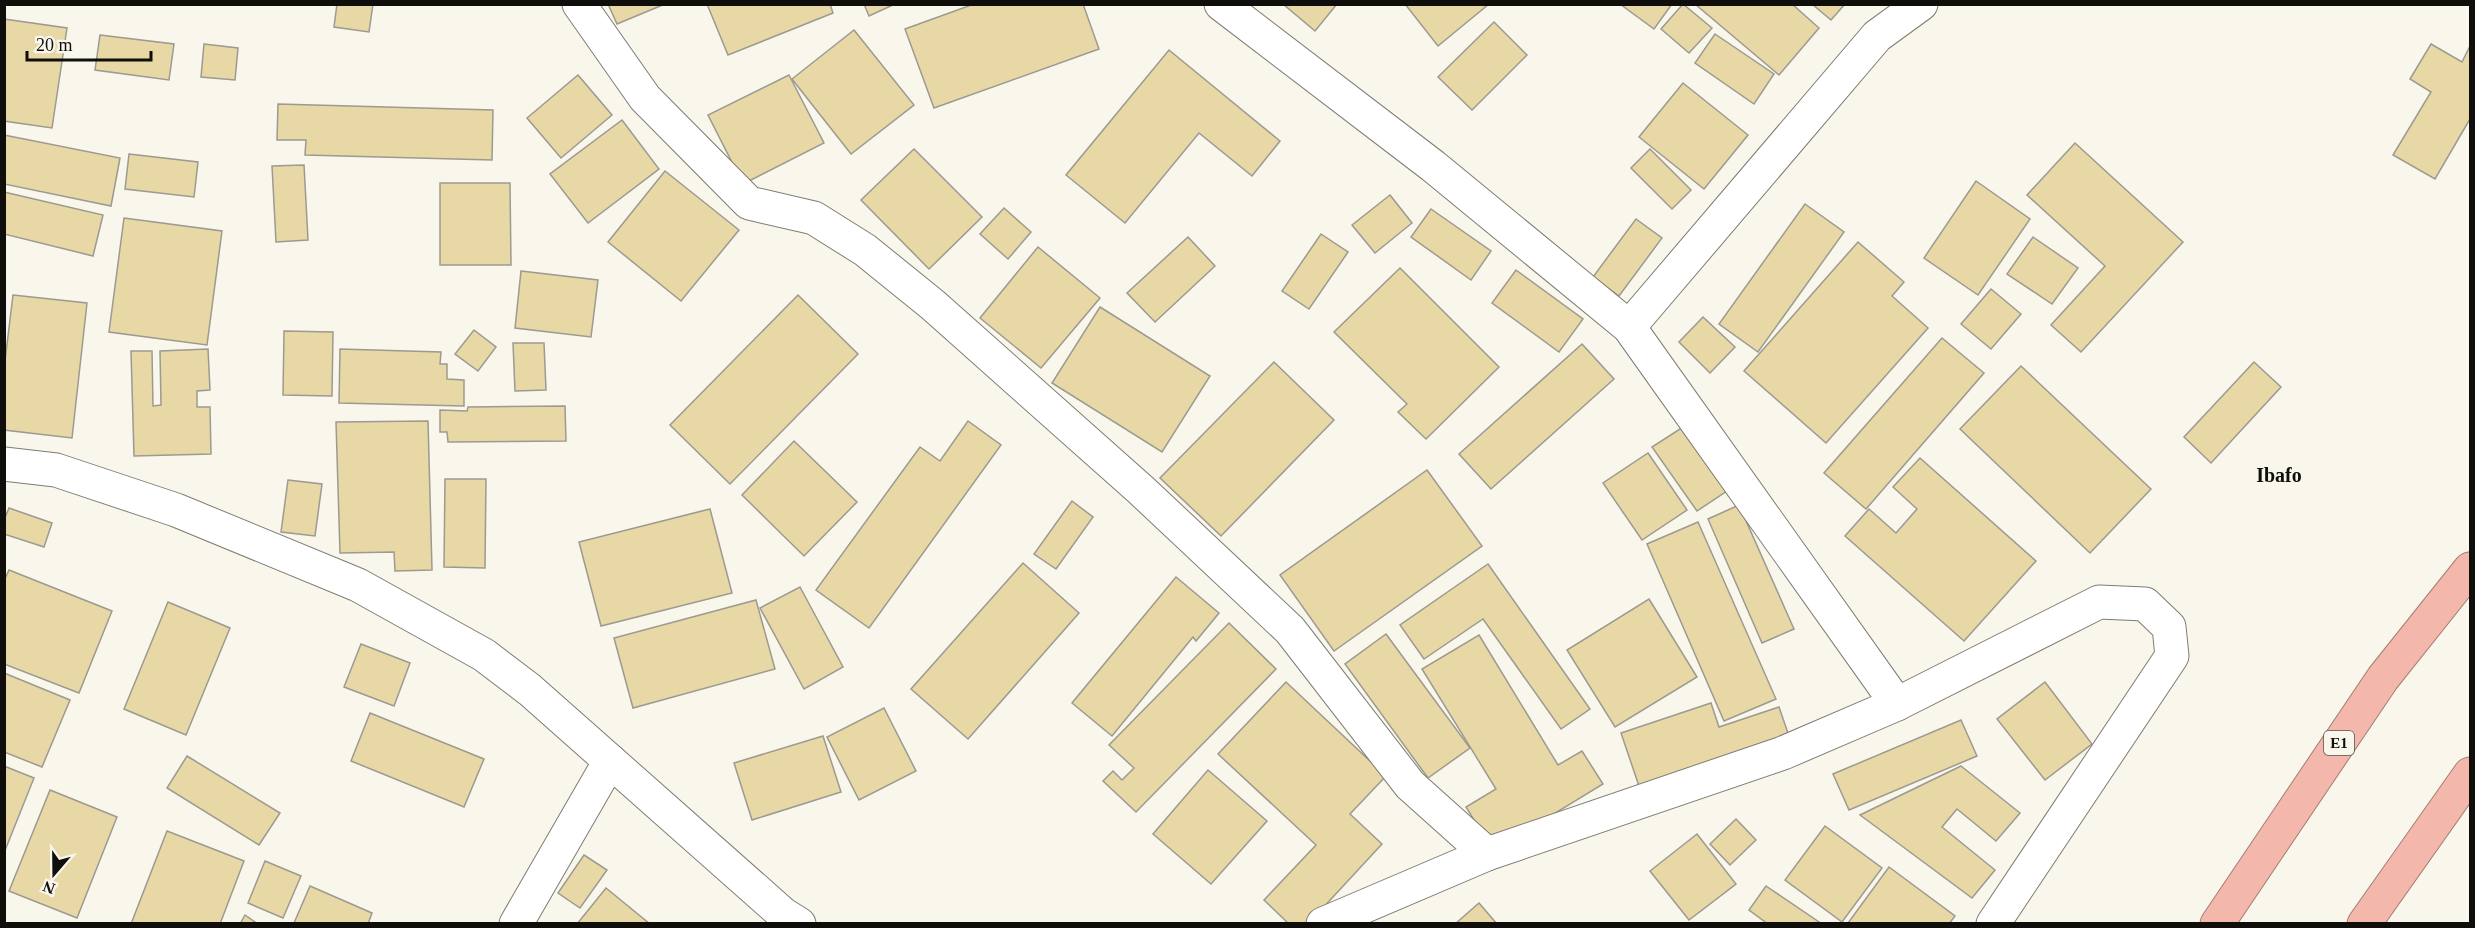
<svg xmlns="http://www.w3.org/2000/svg" width="2475" height="928" font-family="Georgia,serif">
<style>
.building{fill:#e7d8a5;stroke:#9c9a91;stroke-width:1.5}
.lines{fill:none;stroke-linecap:round;stroke-linejoin:round}
.minor-casing{stroke:#7e7c73;stroke-width:35}
.highway-casing{stroke:#a47c73;stroke-width:35}
.minor{stroke:#fff;stroke-width:33}
.highway{stroke:#f4b7ab;stroke-width:33}
.labels{text-anchor:middle;stroke-width:5;stroke-linejoin:round;paint-order:stroke}
.shield{fill:#f9f6ec;stroke:#55544e;stroke-width:1.5}
.shield-label{font-size:15px;font-weight:bold;fill:#0f0e0b}
.quarter-label{font-size:20px;font-weight:bold;fill:#0f0e0b;stroke:#f9f6ec}
</style>
<rect width="100%" height="100%" fill="#f9f6ec"/>
<g class="building">
<path d="M337,4H373L369,32L334,27Z"/>
<path d="M608,4H665L617,24Z"/>
<path d="M707,4H830L833,13L728,55Z"/>
<path d="M864,4H895L869,16Z"/>
<path d="M974,4H1083L1099,49L934,108L905,29Z"/>
<path d="M1283,4H1337L1315,31Z"/>
<path d="M1405,4H1489L1438,46Z"/>
<path d="M1620,4H1672L1654,29Z"/>
<path d="M1683,4L1712,28L1689,53L1661,29Z"/>
<path d="M1695,4H1792L1819,28L1779,75Z"/>
<path d="M1812,4H1845L1831,20Z"/>
<path d="M4,19L67,28L52,128L4,121Z"/>
<path d="M1494,22L1527,55L1472,110L1438,77Z"/>
<path d="M854,30L914,105L851,154L792,79Z"/>
<path d="M1715,34L1774,74L1754,104L1695,63Z"/>
<path d="M100,35L174,44L169,80L95,70Z"/>
<path d="M204,44L238,48L235,80L201,77Z"/>
<path d="M2431,44L2462,62L2470,46V119L2435,179L2393,155L2431,92L2410,79Z"/>
<path d="M1169,50L1280,141L1252,176L1199,133L1125,223L1066,175Z"/>
<path d="M578,75L612,115L561,158L527,118Z"/>
<path d="M789,75L824,143L743,184L708,115Z"/>
<path d="M1683,83L1748,135L1704,189L1639,137Z"/>
<path d="M278,104L493,110L492,160L305,155L306,140H277Z"/>
<path d="M622,120L659,169L588,223L550,174Z"/>
<path d="M4,135L120,158L111,206L4,184Z"/>
<path d="M2075,143L2183,242L2081,352L2051,325L2105,266L2027,195Z"/>
<path d="M914,149L982,217L929,269L861,200Z"/>
<path d="M1650,149L1691,190L1672,209L1631,168Z"/>
<path d="M129,154L198,162L194,197L125,189Z"/>
<path d="M304,165L308,240L276,242L272,166Z"/>
<path d="M665,171L739,230L681,301L608,242Z"/>
<path d="M1976,181L2030,219L1978,295L1924,258Z"/>
<path d="M440,183H510L511,265H440Z"/>
<path d="M4,192L103,215L93,256L4,234Z"/>
<path d="M1390,195L1412,223L1375,253L1352,225Z"/>
<path d="M1805,204L1844,232L1758,352L1719,324Z"/>
<path d="M1004,208L1031,232L1008,259L980,234Z"/>
<path d="M1431,209L1491,251L1471,280L1411,237Z"/>
<path d="M124,218L222,231L207,345L109,332Z"/>
<path d="M1636,219L1662,238L1619,296L1593,277Z"/>
<path d="M1321,234L1348,252L1309,309L1282,291Z"/>
<path d="M1188,237L1215,266L1155,322L1127,293Z"/>
<path d="M2033,237L2078,268L2052,304L2007,274Z"/>
<path d="M1858,242L1904,282L1892,296L1928,328L1826,443L1744,371Z"/>
<path d="M1038,247L1100,298L1041,368L980,318Z"/>
<path d="M1400,268L1499,367L1426,439L1398,412L1407,404L1334,332Z"/>
<path d="M1516,270L1583,319L1559,352L1492,303Z"/>
<path d="M521,271L598,280L591,337L515,328Z"/>
<path d="M1991,289L2021,314L1991,349L1961,324Z"/>
<path d="M13,295L87,303L72,438L4,430V369Z"/>
<path d="M798,295L858,354L730,484L670,425Z"/>
<path d="M1100,307L1210,376L1162,452L1052,383Z"/>
<path d="M1703,317L1735,347L1710,373L1679,342Z"/>
<path d="M474,330L496,347L478,371L455,354Z"/>
<path d="M284,331L333,332L332,396L283,395Z"/>
<path d="M1942,338L1984,373L1866,509L1824,473Z"/>
<path d="M513,343H544L546,390L515,391Z"/>
<path d="M1582,344L1614,379L1491,489L1459,454Z"/>
<path d="M208,349L210,390L197,391V407H210L211,454L134,456L131,351H152L153,406L161,405L160,351Z"/>
<path d="M340,349L441,352L440,364H447V379L464,380V406L339,403Z"/>
<path d="M1274,362L1334,420L1221,536L1160,478Z"/>
<path d="M2254,362L2281,387L2211,463L2184,437Z"/>
<path d="M2021,366L2151,489L2090,553L1960,429Z"/>
<path d="M565,406L566,441L448,442L447,432H440V410L467,411L468,407Z"/>
<path d="M428,421L432,570L395,571L394,552L340,553L336,422Z"/>
<path d="M968,421L1001,445L869,628L816,590L920,447L940,461Z"/>
<path d="M1683,427L1727,491L1697,511L1652,447Z"/>
<path d="M794,441L857,502L804,556L742,495Z"/>
<path d="M1648,453L1687,510L1642,540L1603,483Z"/>
<path d="M1920,458L2036,561L1964,641L1845,536L1869,509L1896,533L1917,509L1893,487Z"/>
<path d="M1427,470L1482,546L1334,651L1280,575Z"/>
<path d="M445,479H486L485,568L444,567Z"/>
<path d="M288,480L322,484L315,536L281,532Z"/>
<path d="M1072,501L1093,517L1056,569L1034,554Z"/>
<path d="M1739,505L1794,629L1762,643L1708,519Z"/>
<path d="M9,508L52,523L44,547L4,534V520Z"/>
<path d="M710,509L732,593L601,626L579,542Z"/>
<path d="M1698,522L1776,699L1724,721L1647,544Z"/>
<path d="M1023,563L1079,613L968,739L911,689Z"/>
<path d="M1488,564L1590,709L1561,729L1483,619L1424,659L1400,625Z"/>
<path d="M9,570L112,611L79,693L4,664V581Z"/>
<path d="M1176,577L1219,613L1196,641L1193,637L1112,736L1072,703Z"/>
<path d="M800,587L843,667L804,689L760,608Z"/>
<path d="M1649,599L1697,677L1615,727L1567,650Z"/>
<path d="M756,600L775,669L633,708L614,638Z"/>
<path d="M168,602L230,628L186,735L124,709Z"/>
<path d="M1229,623L1276,669L1136,812L1103,781L1113,771L1122,780L1134,768L1109,745Z"/>
<path d="M1386,634L1470,748L1428,778L1345,664Z"/>
<path d="M1479,635L1558,765L1582,751L1603,784L1493,851L1466,807L1496,789L1422,669Z"/>
<path d="M361,644L410,663L394,706L344,687Z"/>
<path d="M4,673L70,700L42,767L4,752Z"/>
<path d="M1286,682L1386,776L1350,814L1382,844L1308,924H1289L1264,900L1316,845L1218,754Z"/>
<path d="M2045,682L2092,744L2045,780L1997,719Z"/>
<path d="M1711,703L1719,727L1779,707L1790,739L1640,789L1621,733Z"/>
<path d="M884,708L916,771L859,800L827,737Z"/>
<path d="M370,713L484,759L464,807L351,761Z"/>
<path d="M1961,720L1977,756L1849,810L1833,774Z"/>
<path d="M823,736L841,792L752,820L734,763Z"/>
<path d="M187,756L280,813L259,845L167,788Z"/>
<path d="M4,766L34,778L4,853Z"/>
<path d="M1961,766L2020,813L1996,841L1957,809L1942,827L1995,870L1972,898L1860,815Z"/>
<path d="M1208,770L1267,821L1211,884L1153,834Z"/>
<path d="M50,790L117,817L77,918L9,891Z"/>
<path d="M1736,819L1756,840L1730,865L1710,844Z"/>
<path d="M1825,826L1882,868L1842,922L1785,880Z"/>
<path d="M167,831L244,861L220,924H131Z"/>
<path d="M1697,834L1736,884L1689,920L1650,871Z"/>
<path d="M584,855L607,870L580,908L558,893Z"/>
<path d="M265,861L301,876L283,918L248,903Z"/>
<path d="M1889,867L1955,916L1949,924L1848,923Z"/>
<path d="M310,886L372,913L368,924L294,923Z"/>
<path d="M1766,886L1822,924H1768L1749,910Z"/>
<path d="M606,888L650,924H577Z"/>
<path d="M1479,903L1497,924H1455Z"/>
<path d="M245,915L258,924H240Z"/>
</g>
<g class="lines">
<defs>
<g id="minor">
<path d="M579,4L645,98L749,203L814,218L865,250L933,305L1141,490L1290,630L1410,785L1487,854"/>
<path d="M1221,4L1433,166L1629,327L1897,704"/>
<path d="M1629,327L1877,36L1921,4"/>
<path d="M4,464L56,470L176,510L358,585L484,655L530,690L783,914L799,924"/>
<path d="M516,924L610,761"/>
<path d="M1323,924L1487,854L1783,753L1897,704L2099,602L2145,604L2169,627L2172,656L1993,924"/>
</g>
<g id="highway">
<path d="M2217,924L2383,678L2470,569"/>
<path d="M2364,924L2470,774"/>
</g>
</defs>
<use href="#minor" class="minor-casing"/>
<use href="#highway" class="highway-casing"/>
<use href="#minor" class="minor"/>
<use href="#highway" class="highway"/>
</g>
<g class="labels">
<rect class="shield" x="2324" y="731" width="30" height="24" rx="4.5"/>
<g class="shield-label">
<text x="2339" y="748">E1</text>
</g>
<g class="quarter-label">
<text x="2279" y="482">Ibafo</text>
</g>
</g>
<rect width="2475" height="928" fill="none" stroke="#0f0e0b" stroke-width="12"/>
<g transform="translate(54 874) rotate(200)" stroke="#f9f6ec" stroke-width="4.5" paint-order="stroke">
<path d="M0-4.5L10 22L0 15L-10 22Z" fill="#0f0e0b"/>
<text y="-9" font-size="16" font-weight="bold" text-anchor="middle" fill="#0f0e0b">N</text>
</g>
<path d="M27 51v9h124v-9" fill="none" stroke="#0f0e0b" stroke-width="3"/>
<text x="36" y="51" font-size="18" fill="#0f0e0b" stroke="#f9f6ec" stroke-width="4.5" paint-order="stroke">20 m</text>
</svg>
